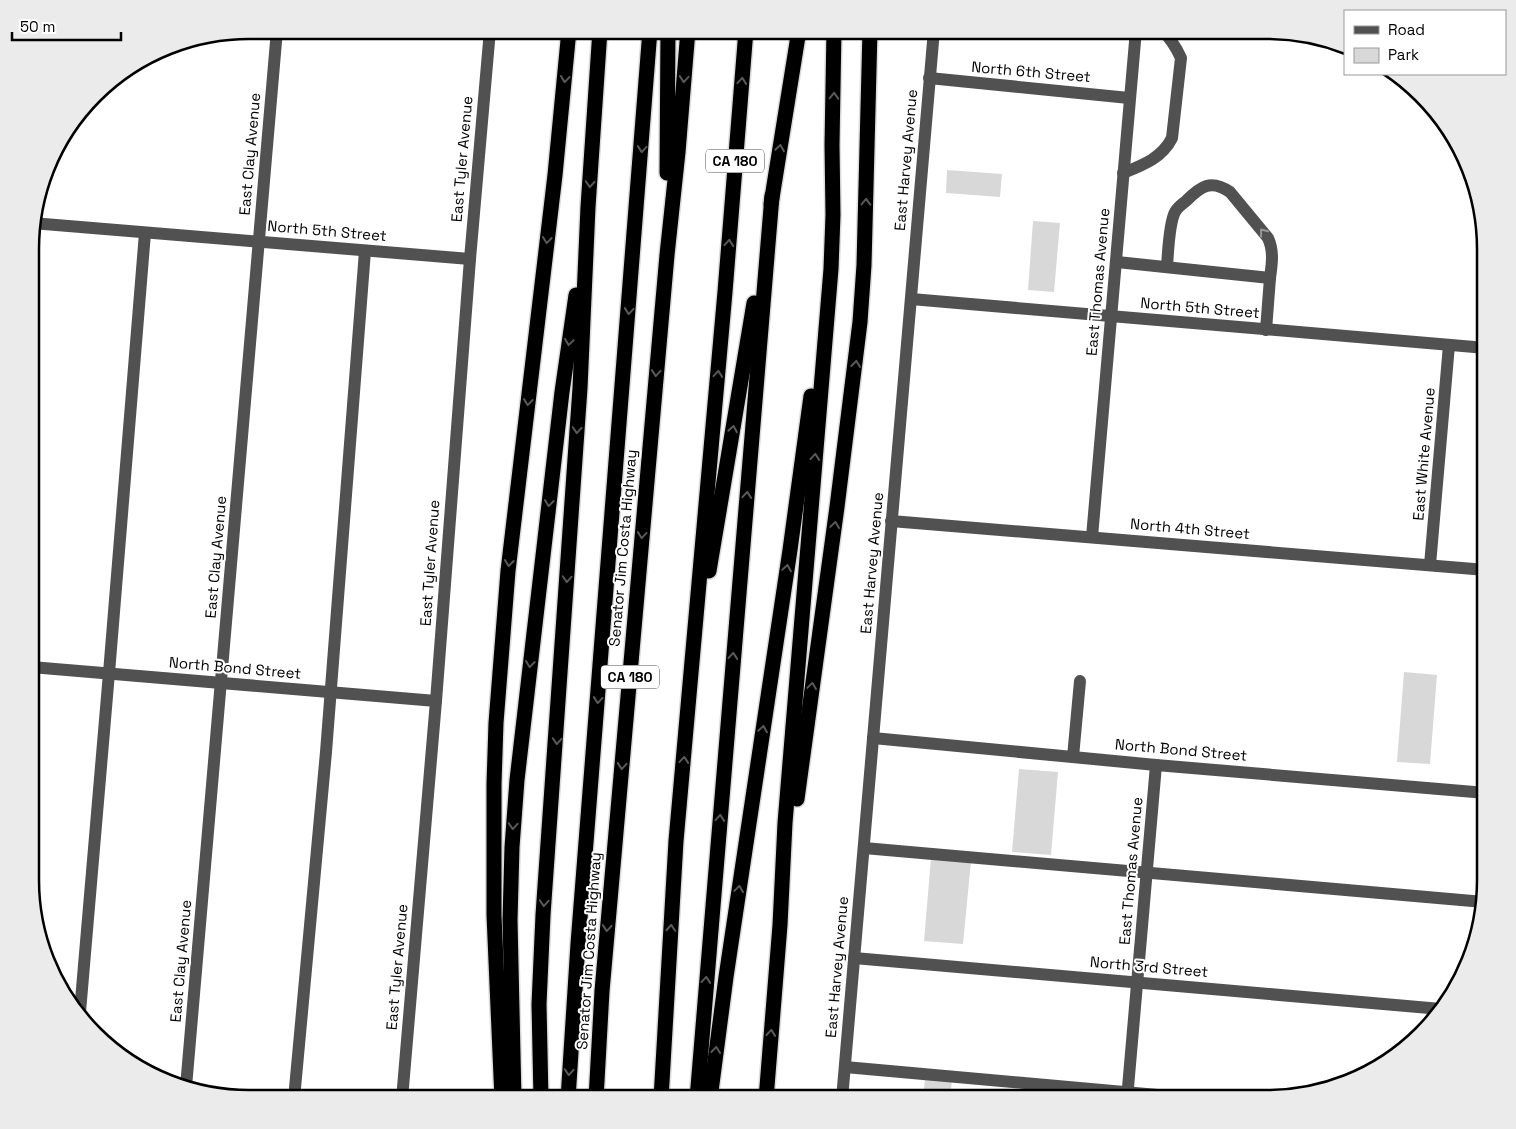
<svg xmlns="http://www.w3.org/2000/svg" width="1516" height="1129" font-family="'Space Grotesk',sans-serif">
<style>
.green{fill:#d8d8d8}
.lines{fill:none;stroke-linecap:round;stroke-linejoin:round}
.highway-casing{stroke:#dbdbdb;stroke-width:18}
.minor{stroke:#515151;stroke-width:12}
.highway{stroke:#000;stroke-width:15}
.oneway{stroke:#595959}
.oneway2{stroke:#979797}
.labels{text-anchor:middle;stroke-width:4;stroke-linejoin:round;paint-order:stroke}
.shield{fill:#fff;stroke:#4c4c4c;stroke-width:1}
.shield-label{font-size:14px;font-weight:bold;fill:#000}
.street-label{font-size:15px;fill:#000;stroke:#fff}
.rim{fill:none;stroke:#000;stroke-width:2.5}
</style>
<rect width="100%" height="100%" fill="#fff"/>
<g class="green">
<path d="M947,170L1002,174L1000,197L946,193Z"/>
<path d="M1033,221L1060,223L1054,292L1028,290Z"/>
<path d="M1404,672L1437,675L1430,764L1397,762Z"/>
<path d="M1019,769L1058,772L1051,855L1012,852Z"/>
<path d="M931,858L971,861L963,944L924,941Z"/>
<path d="M925,1078L952,1080L950,1099H923Z"/>
</g>
<g class="lines">
<defs>
<g id="highway">
<path d="M667,173L668,30"/>
<path d="M771,204L799,30"/>
<path d="M709,571L754,303"/>
<path d="M797,799L837,507L860,322L864,265L870,30"/>
<path d="M502,1099L494,915V784L496,723L508,571L555,175L569,30"/>
<path d="M514,1099L510,920L512,847L517,780L562,392L576,295"/>
<path d="M541,1099L539,1004L543,915L580,388L588,207L600,30"/>
<path d="M568,1099L578,944L650,30"/>
<path d="M596,1099L602,991L667,255L678,152L688,30"/>
<path d="M661,1099L676,841L725,292L746,30"/>
<path d="M697,1099L772,196"/>
<path d="M710,1099L726,977L790,550L811,396"/>
<path d="M766,1099L780,925L785,823L831,269L833,215L832,145L834,30"/>
</g>
</defs>
<use href="#highway" class="highway-casing"/>
<g class="minor">
<path d="M929,78L1129,98"/>
<path d="M1123,173C1143,165 1162,158 1172,138L1181,58C1176,47 1171,39 1162,30"/>
<path d="M32,223L470,259"/>
<path d="M1117,262L1270,278L1266,330"/>
<path d="M1167,267C1168,253 1169,223 1175,212C1177,208 1182,204 1186,201C1201,186 1211,179 1230,192L1268,238C1274,251 1272,264 1270,278"/>
<path d="M911,299L1486,348"/>
<path d="M891,521L1486,570"/>
<path d="M1092,537L1136,30"/>
<path d="M1430,565L1449,345"/>
<path d="M31,667L436,701"/>
<path d="M873,738L1156,765L1486,793"/>
<path d="M1073,757L1080,681"/>
<path d="M864,848L1484,902"/>
<path d="M854,958L1441,1009"/>
<path d="M80,1012L109,673L145,233"/>
<path d="M845,1067L1202,1099"/>
<path d="M186,1087L277,30"/>
<path d="M294,1099L326,752L365,251"/>
<path d="M402,1099L436,701L470,259L490,30"/>
<path d="M842,1099L934,30"/>
<path d="M1127,1099L1156,765"/>
</g>
<use href="#highway" class="highway"/>
</g>
<defs><path id="oneway-chevron" d="M-2-3.5L2.5 0L-2 3.5" fill="none" stroke-width="1.6" stroke-linecap="round" stroke-linejoin="round" transform="scale(1.25)"/></defs>
<g class="oneway">
<use href="#oneway-chevron" transform="translate(565 79) rotate(96)"/>
<use href="#oneway-chevron" transform="translate(684 79) rotate(95)"/>
<use href="#oneway-chevron" transform="translate(742 81) rotate(-85)"/>
<use href="#oneway-chevron" transform="translate(834 96) rotate(-88)"/>
<use href="#oneway-chevron" transform="translate(780 148) rotate(-81)"/>
<use href="#oneway-chevron" transform="translate(642 149) rotate(95)"/>
<use href="#oneway-chevron" transform="translate(590 184) rotate(94)"/>
<use href="#oneway-chevron" transform="translate(866 202) rotate(-89)"/>
<use href="#oneway-chevron" transform="translate(547 240) rotate(97)"/>
<use href="#oneway-chevron" transform="translate(729 243) rotate(-85)"/>
<use href="#oneway-chevron" transform="translate(629 311) rotate(95)"/>
<use href="#oneway-chevron" transform="translate(569 342) rotate(98)"/>
<use href="#oneway-chevron" transform="translate(856 364) rotate(-84)"/>
<use href="#oneway-chevron" transform="translate(656 373) rotate(95)"/>
<use href="#oneway-chevron" transform="translate(718 374) rotate(-85)"/>
<use href="#oneway-chevron" transform="translate(528 402) rotate(97)"/>
<use href="#oneway-chevron" transform="translate(733 429) rotate(-80)"/>
<use href="#oneway-chevron" transform="translate(577 430) rotate(94)"/>
<use href="#oneway-chevron" transform="translate(815 457) rotate(-85)"/>
<use href="#oneway-chevron" transform="translate(747 495) rotate(-85)"/>
<use href="#oneway-chevron" transform="translate(549 503) rotate(97)"/>
<use href="#oneway-chevron" transform="translate(835 525) rotate(-82)"/>
<use href="#oneway-chevron" transform="translate(642 535) rotate(95)"/>
<use href="#oneway-chevron" transform="translate(509 563) rotate(97)"/>
<use href="#oneway-chevron" transform="translate(787 568) rotate(-81)"/>
<use href="#oneway-chevron" transform="translate(567 579) rotate(94)"/>
<use href="#oneway-chevron" transform="translate(733 656) rotate(-85)"/>
<use href="#oneway-chevron" transform="translate(530 664) rotate(97)"/>
<use href="#oneway-chevron" transform="translate(812 686) rotate(-82)"/>
<use href="#oneway-chevron" transform="translate(598 700) rotate(95)"/>
<use href="#oneway-chevron" transform="translate(763 729) rotate(-81)"/>
<use href="#oneway-chevron" transform="translate(557 741) rotate(94)"/>
<use href="#oneway-chevron" transform="translate(684 760) rotate(-85)"/>
<use href="#oneway-chevron" transform="translate(622 766) rotate(95)"/>
<use href="#oneway-chevron" transform="translate(720 818) rotate(-85)"/>
<use href="#oneway-chevron" transform="translate(513 826) rotate(94)"/>
<use href="#oneway-chevron" transform="translate(739 889) rotate(-82)"/>
<use href="#oneway-chevron" transform="translate(544 903) rotate(94)"/>
<use href="#oneway-chevron" transform="translate(607 928) rotate(95)"/>
<use href="#oneway-chevron" transform="translate(671 928) rotate(-87)"/>
<use href="#oneway-chevron" transform="translate(706 980) rotate(-85)"/>
<use href="#oneway-chevron" transform="translate(771 1033) rotate(-85)"/>
<use href="#oneway-chevron" transform="translate(716 1050) rotate(-83)"/>
<use href="#oneway-chevron" transform="translate(569 1072) rotate(94)"/>
</g>
<use class="oneway2" href="#oneway-chevron" transform="translate(1263 232) rotate(-128)"/>
<g class="labels">
<g class="shield">
<rect x="706" y="149.5" width="58" height="23" rx="4"/>
<rect x="601" y="665.5" width="58" height="23" rx="4"/>
</g>
<g class="shield-label">
<text x="735" y="166">CA 180</text>
<text x="630" y="682">CA 180</text>
</g>
<g class="street-label">
<text transform="translate(1031 72) rotate(5)" y="5">North 6th Street</text>
<text transform="translate(250 154) rotate(-85)" y="5">East Clay Avenue</text>
<text transform="translate(462 159) rotate(-85)" y="5">East Tyler Avenue</text>
<text transform="translate(906 160) rotate(-85)" y="5">East Harvey Avenue</text>
<text transform="translate(327 231) rotate(5)" y="5">North 5th Street</text>
<text transform="translate(1098 282) rotate(-85)" y="5">East Thomas Avenue</text>
<text transform="translate(1200 308) rotate(5)" y="5">North 5th Street</text>
<text transform="translate(1424 454) rotate(-85)" y="5">East White Avenue</text>
<text transform="translate(1190 529) rotate(5)" y="5">North 4th Street</text>
<text transform="translate(623 548) rotate(-85)" y="5">Senator Jim Costa Highway</text>
<text transform="translate(216 557) rotate(-85)" y="5">East Clay Avenue</text>
<text transform="translate(430 563) rotate(-86)" y="5">East Tyler Avenue</text>
<text transform="translate(872 563) rotate(-85)" y="5">East Harvey Avenue</text>
<text transform="translate(235 668) rotate(5)" y="5">North Bond Street</text>
<text transform="translate(1181 750) rotate(5)" y="5">North Bond Street</text>
<text transform="translate(1131 871) rotate(-85)" y="5">East Thomas Avenue</text>
<text transform="translate(589 951) rotate(-86)" y="5">Senator Jim Costa Highway</text>
<text transform="translate(181 961) rotate(-85)" y="5">East Clay Avenue</text>
<text transform="translate(397 967) rotate(-85)" y="5">East Tyler Avenue</text>
<text transform="translate(837 967) rotate(-85)" y="5">East Harvey Avenue</text>
<text transform="translate(1149 967) rotate(5)" y="5">North 3rd Street</text>
</g>
</g>
<path d="M0 0H1516V1129H0ZM249 39H1267A210 210 0 0 1 1477 249V880A210 210 0 0 1 1267 1090H249A210 210 0 0 1 39 880V249A210 210 0 0 1 249 39Z" fill="#ebebeb" fill-rule="evenodd"/>
<path class="rim" d="M249 39H1267A210 210 0 0 1 1477 249V880A210 210 0 0 1 1267 1090H249A210 210 0 0 1 39 880V249A210 210 0 0 1 249 39Z"/>
<rect x="1344" y="10" width="162" height="65" fill="#ffffff" stroke="#999999"/>
<rect x="1354" y="26" width="25" height="8" fill="#515151" stroke="#999999"/>
<text x="1388" y="35" font-size="15" fill="#000000">Road</text>
<rect x="1354" y="48" width="25" height="15" fill="#d8d8d8" stroke="#999999"/>
<text x="1388" y="60" font-size="15" fill="#000000">Park</text>
<path d="M12 32v8h109v-8" fill="none" stroke="#000000" stroke-width="2.5"/>
<text x="20" y="32" font-size="15" fill="#000000" stroke="#ffffff" stroke-width="4" paint-order="stroke">50 m</text>
</svg>
